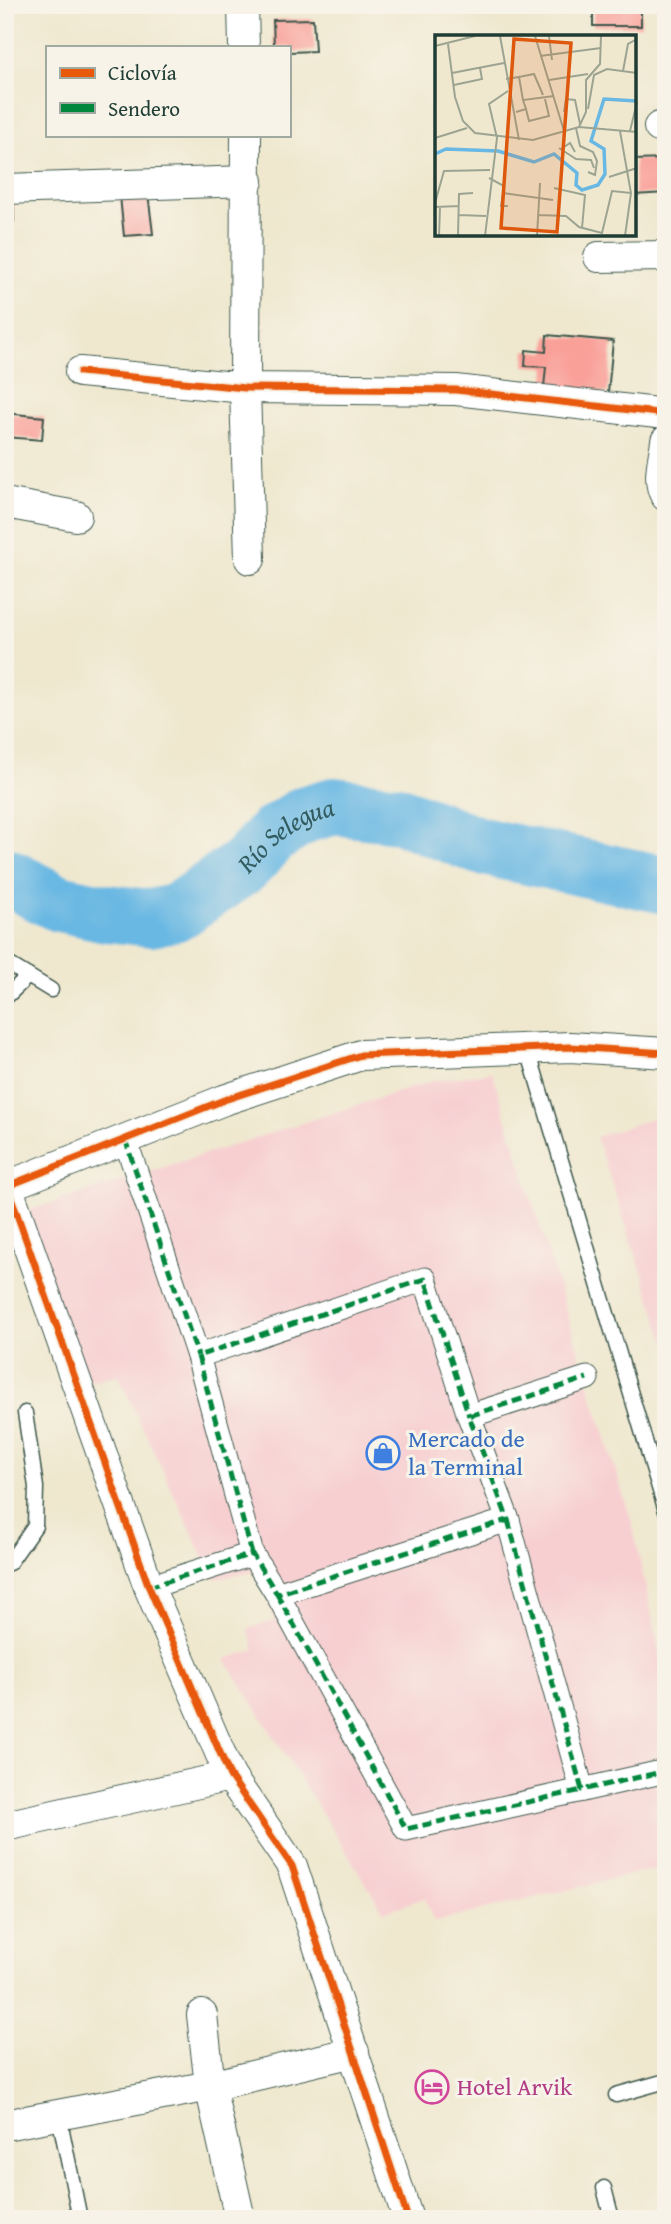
<svg xmlns="http://www.w3.org/2000/svg" width="671" height="2224" font-family="'Gentium Book Plus',serif">
<style>
.built{fill:#f7cfd1}
.lines{fill:none;stroke-linecap:round;stroke-linejoin:round}
.river{stroke:#69b8e3;stroke-width:58}
.building{fill:#f9a099}
.service-casing{stroke:#3e574b;stroke-width:17}
.pedestrian-casing{stroke:#3e574b;stroke-width:25}
.minor-casing{stroke:#3e574b;stroke-width:32}
.service{stroke:#fff;stroke-width:14}
.pedestrian{stroke:#fff;stroke-width:23}
.minor{stroke:#fff;stroke-width:30}
.quiet{stroke:#00873e;stroke-width:5;stroke-dasharray:10 5;stroke-linecap:butt}
.cycleway-casing{stroke:#f7f3e8;stroke-width:11}
.cycleway{stroke:#e8590c;stroke-width:7}
.labels{text-anchor:middle;stroke-width:6;stroke-linejoin:round;paint-order:stroke}
.shop-label{font-size:24px;fill:#366cbe;stroke:#f7f3e8;text-anchor:start}
.hotel-label{font-size:24px;fill:#b23c85;stroke:#f7f3e8;text-anchor:start}
.water-label{font-size:26px;font-style:italic;fill:#325c60;stroke:#f7f3e8}
.inset-river{fill:none;stroke:#69b8e3;stroke-width:3.5}
.inset-road{fill:none;stroke:#9ca491;stroke-width:2}
.view{fill:#de580e;fill-opacity:0.15;stroke:#de580e;stroke-width:3.5}
.inset-edge{fill:none;stroke:#1f3d34;stroke-width:3.5}
</style>
<rect width="100%" height="100%" fill="#f7f3e8"/>
<filter id="ink" filterUnits="userSpaceOnUse"><feTurbulence type="fractalNoise" baseFrequency=".0143" numOctaves="2"/><feDisplacementMap in="SourceGraphic" scale="14" xChannelSelector="R" yChannelSelector="G"/><feConvolveMatrix kernelMatrix="1 2 1 2 8 2 1 2 1" color-interpolation-filters="sRGB"/></filter>
<filter id="wash" filterUnits="userSpaceOnUse"><feTurbulence type="fractalNoise" baseFrequency=".00686" numOctaves="4" result="noise"/><feDisplacementMap in="SourceGraphic" scale="28" xChannelSelector="R" yChannelSelector="G"/><feGaussianBlur stdDeviation="1.57" result="paint"/><feColorMatrix in="noise" values="0 0 0 0 0 0 0 0 0 0 0 0 0 0 0 0 0 1.4 0 .05"/><feComposite in="paint" operator="in"/></filter>
<g filter="url(#wash)">
<rect width="100%" height="100%" fill="#efe8cf"/>
<g class="built">
<path d="M492,1072L632,1523L666,1683V1866L434,1922L424,1898L384,1912L225,1659L255,1650L248,1629L275,1621L260,1571L214,1579L118,1375L82,1383L28,1211L433,1081Z"/>
<path d="M666,1114V1343L596,1137Z"/>
</g>
<g class="lines">
<path class="river" id="s1" d="M5,876L59,903L106,913L151,918L177,912L245,865L273,835L306,814L334,806L397,814L480,846L666,885"/>
</g>
<g id="blocks">
<g class="building">
<rect x="593" y="5" width="48" height="21"/>
<path d="M313,19L315,51L289,52V47H274L273,20Z"/>
<path d="M666,159V193L634,195V160Z"/>
<path d="M148,193L153,234L124,236L120,196Z"/>
<path d="M5,196H13L14,221L5,222Z"/>
<path d="M547,335L613,341L608,393L544,387L546,367L525,366L526,350L546,352Z"/>
<path d="M5,413L44,417L42,440L5,437Z"/>
</g>
</g>
</g>
<g filter="url(#ink)">
<use href="#blocks" fill-opacity="0" stroke="#3e574b" stroke-width="2"/>
<g class="lines">
<defs>
<g id="service">
<path d="M5,962L51,990"/>
<path d="M5,998L28,976"/>
<path d="M527,1047L666,1511"/>
<path d="M5,1564L9,1563L35,1526L36,1487L25,1413"/>
<path d="M616,2095L666,2081"/>
<path d="M59,2116L80,2219"/>
<path d="M604,2188L612,2219"/>
</g>
<g id="pedestrian">
<path d="M125,1139L198,1356"/>
<path d="M508,1520L582,1790L666,1771"/>
<path d="M252,1554L198,1356L425,1279L469,1416"/>
<path d="M149,1587L252,1554L277,1594L508,1520L469,1416L587,1378"/>
<path d="M277,1594L406,1829L582,1790"/>
</g>
<g id="minor">
<path d="M243,5L244,47"/>
<path d="M659,127L666,128"/>
<path d="M246,135L245,388L250,559"/>
<path d="M5,189L248,181"/>
<path d="M599,257L666,256"/>
<path d="M80,372L245,388L456,390L666,414"/>
<path d="M666,441C664,457 656,482 666,496"/>
<path d="M5,503L76,516"/>
<path d="M7,1186L149,1587L230,1776L292,1866L408,2219"/>
<path d="M5,1187L224,1100L361,1055L570,1047L666,1053"/>
<path d="M5,1826L230,1776"/>
<path d="M202,2015L210,2086L240,2219"/>
<path d="M5,2125L210,2086L354,2052"/>
</g>
</defs>
<use href="#service" class="service-casing"/>
<use href="#pedestrian" class="pedestrian-casing"/>
<use href="#minor" class="minor-casing"/>
<use href="#service" class="service"/>
<use href="#pedestrian" class="pedestrian"/>
<use href="#minor" class="minor"/>
<g class="quiet">
<path d="M125,1139L198,1356"/>
<path d="M508,1520L582,1790L666,1771"/>
<path d="M252,1554L198,1356L425,1279L469,1416"/>
<path d="M149,1587L252,1554L277,1594L508,1520L469,1416L587,1378"/>
<path d="M277,1594L406,1829L582,1790"/>
</g>
<defs>
<g id="cycleway">
<path d="M80,372L245,388L456,390L666,414"/>
<path d="M7,1186L149,1587L230,1776L292,1866L408,2219"/>
<path d="M5,1187L224,1100L361,1055L570,1047L666,1053"/>
</g>
</defs>
<use href="#cycleway" class="cycleway-casing"/>
<use href="#cycleway" class="cycleway"/>
</g>
</g>
<defs>
<symbol id="shop-ring" viewBox="-11 -11 22 22"><circle r="9.5" fill="#f7f3e8" stroke="#3f7fe0" stroke-width="1.5"/><path d="M-5-2.5h2.3a2.7 3.5 0 0 1 5.4 0H5L5.5 6h-11ZM-1.5-2.5h3a1.5 2.3 0 0 0-3 0Z" fill="#3f7fe0"/></symbol>
<symbol id="hotel-ring" viewBox="-11 -11 22 22"><circle r="9.5" fill="#f7f3e8" stroke="#d1479c" stroke-width="1.5"/><path d="M-6-4.5h1.5V1H6V5H4.5V3h-9V5H-6ZM-4 0a1.8 1.8 0 1 1 3.6 0ZM.5 0V-2.5h3Q6-2.5 6 0Z" fill="#d1479c"/></symbol>
</defs>
<g fill-rule="evenodd">
<use href="#shop-ring" x="364" y="1434" width="38" height="38"/>
<use href="#hotel-ring" x="413" y="2068" width="38" height="38"/>
</g>
<g class="labels">
<g class="shop-label">
<text x="408" y="1447">Mercado de<tspan x="408" dy="28">la Terminal</tspan></text>
</g>
<g class="hotel-label">
<text x="457" y="2095">Hotel Arvik</text>
</g>
<g class="water-label">
<text dy="9" stroke="none"><textPath href="#s1" startOffset="315">Río Selegua</textPath></text>
</g>
</g>
<g transform="translate(435 35)">
<rect width="201" height="201" fill="#efe8cf"/>
<path class="inset-river" d="M0,119L11,114L63,116L99,127L119,119L142,138L141,150L147,155L163,150L170,139L169,114L156,106L169,64L202,66"/>
<path class="inset-road" d="M65,1L84,105M100,1L129,96M114,1L117,25M13,9L20,62L28,86L40,98L98,105L144,92L202,97M0,11L40,1M105,21L166,13M188,36L193,9L202,4M17,38L69,28M84,42L99,39L108,60M71,44L84,42L88,65M114,45L153,39M19,50L47,44L45,33M91,74L94,86L114,81L110,64M153,74L159,40L172,34L202,38M81,77L91,74L88,65L119,61M129,77L131,64L140,65L145,89M144,92L151,77V45L165,29L166,1M141,93L145,111L158,117L162,126L160,140L153,137M185,96L196,158L190,201M195,96L202,67M0,103L32,93M124,113L141,124L156,125L159,133M126,114L135,108L140,117M174,142L202,133M54,143L69,151L66,171H73M119,153L150,160L147,193M68,158L118,165M0,168L9,136L55,135M0,172L24,171M24,180L51,181M103,180L131,181L144,192L167,198L177,156L196,158M4,201L5,172M23,201L24,159L38,158M50,201L62,103L54,69L73,56M102,201L105,148"/>
<path class="view" d="M79,4L136,8L122,197L66,193Z"/>
<rect width="201" height="201" class="inset-edge"/>
</g>
<rect width="671" height="2224" fill="none" stroke="#f7f3e8" stroke-width="28"/>
<rect x="46" y="46" width="245" height="91" fill="#f7f3e8" stroke="#a1aaa0" stroke-width="2"/>
<rect x="60" y="68" width="35" height="10" fill="#e8590c" stroke="#a1aaa0" stroke-width="2"/>
<text x="108" y="80" font-size="21" fill="#1f3d34">Ciclovía</text>
<rect x="60" y="103" width="35" height="10" fill="#00873e" stroke="#a1aaa0" stroke-width="2"/>
<text x="108" y="116" font-size="21" fill="#1f3d34">Sendero</text>
</svg>
